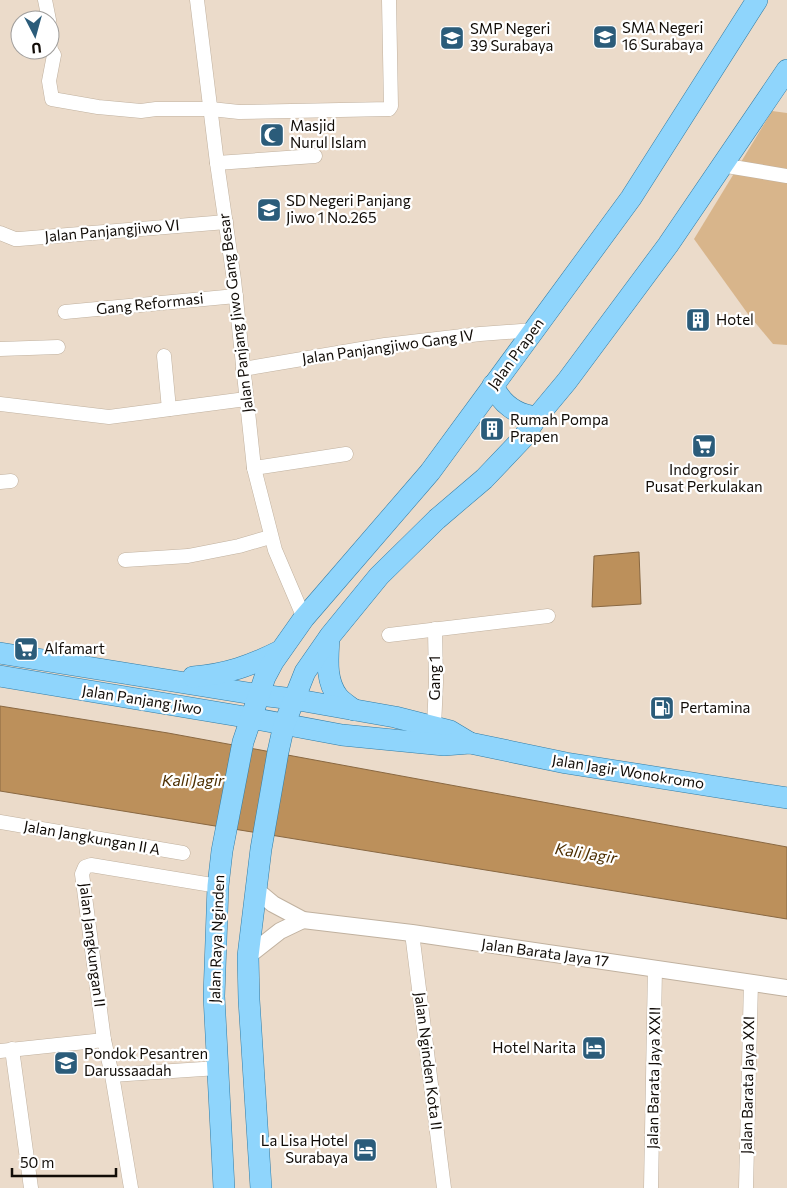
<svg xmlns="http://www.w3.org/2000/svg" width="787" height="1188" font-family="Commissioner,sans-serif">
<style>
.green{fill:#d8b58b}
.water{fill:#bc905b;stroke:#896842}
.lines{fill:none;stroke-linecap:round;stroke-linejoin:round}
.minor-casing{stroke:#c0b19f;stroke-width:15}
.tertiary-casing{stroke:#c0b19f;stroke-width:18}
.primary-casing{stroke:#327ca5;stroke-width:22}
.minor{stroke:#fff;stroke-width:14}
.tertiary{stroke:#fff;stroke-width:16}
.primary{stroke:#8fd5fc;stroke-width:21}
.labels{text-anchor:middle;stroke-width:4.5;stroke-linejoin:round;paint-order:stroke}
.poi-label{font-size:15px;fill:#110c07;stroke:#fff;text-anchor:start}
.street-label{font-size:15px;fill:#110c07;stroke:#fff}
.water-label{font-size:16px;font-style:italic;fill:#4d2f02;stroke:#fff}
</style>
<rect width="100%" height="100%" fill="#ebdbca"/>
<path class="green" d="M772,111L787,113V345L773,344L748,314L694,239Z"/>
<g class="water">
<path d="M639,552L641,604L592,607L594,556Z"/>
<path d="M0,706L168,733L787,847V919L0,791Z"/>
</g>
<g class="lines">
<defs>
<g id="minor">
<path d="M45,0L49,20"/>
<path d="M197,0L217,163L234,280L254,468L275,550L304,618"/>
<path d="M50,42L51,50L54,55L49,81L52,99L98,107L141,111L156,109H211L239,112L389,109L391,106L389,0"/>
<path d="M217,163L315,156"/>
<path d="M721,165L787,176"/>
<path d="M0,233L15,239H19L226,222"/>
<path d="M65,312L236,296"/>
<path d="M0,349L58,347"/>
<path d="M164,356L169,409"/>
<path d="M243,369L385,345L480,334L534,330"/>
<path d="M0,404L109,417L246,399"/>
<path d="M254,468L346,454"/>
<path d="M0,482L11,481"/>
<path d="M125,560L188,556L239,546L270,537"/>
<path d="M389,635L548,616"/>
<path d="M434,727L436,682L435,629"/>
<path d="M0,822L183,853"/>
<path d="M412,933L444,1188"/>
<path d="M12,1049L31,1188"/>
<path d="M0,1051L104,1040"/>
<path d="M112,1075L218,1068"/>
<path d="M131,1188L112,1075L104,1040L82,874L85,867L91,865L218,886"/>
<path d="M651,1188L655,968"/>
<path d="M746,1188L751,982"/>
</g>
<g id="tertiary">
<path d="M255,889L273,904L303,920L412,933L787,988"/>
<path d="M248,956L280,931L303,920"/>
</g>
<g id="primary">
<path d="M493,385C501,404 517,415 537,417"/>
<path d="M329,638C328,658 325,680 338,697C342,702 349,706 354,710"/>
<path d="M0,653L260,695L293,699L395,717L450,731L470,743"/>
<path d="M0,676L251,718L342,735L444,745L470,743L566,763L787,798"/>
<path d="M193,677C227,674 250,666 280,651"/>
<path d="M224,1188L214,996L218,886L222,851L243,742L265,677L273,662L304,618L430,472L631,198L757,0"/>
<path d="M261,1188L249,1000L248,956L261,849L278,752L284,725L305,672L330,636L379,576L437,519L484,479L523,438L537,417L567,381L668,245L787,70"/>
</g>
</defs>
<use href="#minor" class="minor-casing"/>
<use href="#tertiary" class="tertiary-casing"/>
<use href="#primary" class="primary-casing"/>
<use href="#minor" class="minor"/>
<use href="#tertiary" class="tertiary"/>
<use href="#primary" class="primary"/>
</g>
<defs>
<symbol id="school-square" viewBox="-11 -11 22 22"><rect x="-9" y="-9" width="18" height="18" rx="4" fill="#2b5c7a" stroke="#fff"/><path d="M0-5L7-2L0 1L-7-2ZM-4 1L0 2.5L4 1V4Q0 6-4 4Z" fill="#fff"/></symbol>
<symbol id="mosque-square" viewBox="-11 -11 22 22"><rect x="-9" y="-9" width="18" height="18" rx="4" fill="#2b5c7a" stroke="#fff"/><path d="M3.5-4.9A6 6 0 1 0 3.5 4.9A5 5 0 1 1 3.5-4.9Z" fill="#fff"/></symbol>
<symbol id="building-square" viewBox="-11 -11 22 22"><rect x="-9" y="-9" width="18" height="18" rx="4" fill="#2b5c7a" stroke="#fff"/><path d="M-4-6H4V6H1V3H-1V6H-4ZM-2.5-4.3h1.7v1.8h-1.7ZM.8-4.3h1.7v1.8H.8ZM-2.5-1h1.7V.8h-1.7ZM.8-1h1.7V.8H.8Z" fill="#fff"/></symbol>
<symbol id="supermarket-square" viewBox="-11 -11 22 22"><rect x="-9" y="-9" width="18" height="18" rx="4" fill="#2b5c7a" stroke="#fff"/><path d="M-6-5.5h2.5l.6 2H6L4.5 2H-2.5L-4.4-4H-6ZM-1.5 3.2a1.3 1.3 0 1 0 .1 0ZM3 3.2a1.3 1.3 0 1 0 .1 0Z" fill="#fff"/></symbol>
<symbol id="fuel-square" viewBox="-11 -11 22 22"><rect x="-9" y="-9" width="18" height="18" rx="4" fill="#2b5c7a" stroke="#fff"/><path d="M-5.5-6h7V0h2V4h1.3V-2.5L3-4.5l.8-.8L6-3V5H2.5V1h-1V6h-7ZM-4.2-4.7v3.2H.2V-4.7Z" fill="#fff"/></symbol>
<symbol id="hotel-square" viewBox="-11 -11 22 22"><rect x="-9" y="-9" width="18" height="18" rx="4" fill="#2b5c7a" stroke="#fff"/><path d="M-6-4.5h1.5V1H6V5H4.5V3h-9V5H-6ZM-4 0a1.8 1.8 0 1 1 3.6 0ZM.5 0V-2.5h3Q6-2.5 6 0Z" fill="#fff"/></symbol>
</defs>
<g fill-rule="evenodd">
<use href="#school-square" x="591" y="23" width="28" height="28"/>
<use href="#school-square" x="438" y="24" width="28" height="28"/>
<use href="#mosque-square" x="258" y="121" width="28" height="28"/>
<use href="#school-square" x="255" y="196" width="28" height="28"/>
<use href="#building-square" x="684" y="306" width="28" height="28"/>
<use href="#building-square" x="478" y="415" width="28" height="28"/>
<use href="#supermarket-square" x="690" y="432" width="28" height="28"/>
<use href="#supermarket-square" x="12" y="635" width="28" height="28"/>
<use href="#fuel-square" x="648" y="694" width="28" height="28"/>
<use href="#hotel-square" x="580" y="1034" width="28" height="28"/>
<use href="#school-square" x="52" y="1049" width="28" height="28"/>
<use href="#hotel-square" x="351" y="1136" width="28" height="28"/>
</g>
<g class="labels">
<g class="poi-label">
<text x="622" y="33">SMA Negeri<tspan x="622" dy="17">16 Surabaya</tspan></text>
<text x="470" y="34">SMP Negeri<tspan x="470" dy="17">39 Surabaya</tspan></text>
<text x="290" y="131">Masjid<tspan x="290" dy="17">Nurul Islam</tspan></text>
<text x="286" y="206">SD Negeri Panjang<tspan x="286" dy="17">Jiwo 1 No.265</tspan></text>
<text x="716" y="325">Hotel</text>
<text x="510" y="425">Rumah Pompa<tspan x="510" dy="17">Prapen</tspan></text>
<text x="704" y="475" text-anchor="middle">Indogrosir<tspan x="704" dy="17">Pusat Perkulakan</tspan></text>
<text x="44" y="654">Alfamart</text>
<text x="680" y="713">Pertamina</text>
<text x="576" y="1053" text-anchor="end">Hotel Narita</text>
<text x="84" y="1059">Pondok Pesantren<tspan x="84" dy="17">Darussaadah</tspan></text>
<text x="348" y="1146" text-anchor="end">La Lisa Hotel<tspan x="348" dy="17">Surabaya</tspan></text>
</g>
<g class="street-label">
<text transform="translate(112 231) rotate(-5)" y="5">Jalan Panjangjiwo VI</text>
<text transform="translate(150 304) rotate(-6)" y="5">Gang Reformasi</text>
<text transform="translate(236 313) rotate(-97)" y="5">Jalan Panjang Jiwo Gang Besar</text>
<text transform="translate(388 347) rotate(-8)" y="5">Jalan Panjangjiwo Gang IV</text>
<text transform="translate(516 354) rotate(-54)" y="5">Jalan Prapen</text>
<text transform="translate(435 678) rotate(-90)" y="5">Gang 1</text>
<text transform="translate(142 700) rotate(9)" y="5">Jalan Panjang Jiwo</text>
<text transform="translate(628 772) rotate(9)" y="5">Jalan Jagir Wonokromo</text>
<text transform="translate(92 838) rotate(10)" y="5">Jalan Jangkungan II A</text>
<text transform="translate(217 939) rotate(-88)" y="5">Jalan Raya Nginden</text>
<text transform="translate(92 945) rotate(83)" y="5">Jalan Jangkungan II</text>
<text transform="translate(545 953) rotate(8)" y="5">Jalan Barata Jaya 17</text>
<text transform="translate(428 1061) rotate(83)" y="5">Jalan Nginden Kota II</text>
<text transform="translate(654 1078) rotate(-89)" y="5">Jalan Barata Jaya XXII</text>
<text transform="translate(748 1085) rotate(-89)" y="5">Jalan Barata Jaya XXI</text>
</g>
<g class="water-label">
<text x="193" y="786">Kali Jagir</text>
<text transform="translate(586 853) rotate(9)" y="6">Kali Jagir</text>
</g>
</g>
<g transform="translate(35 35) rotate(174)"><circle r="24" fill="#ffffff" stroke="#a09e9c"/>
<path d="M0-4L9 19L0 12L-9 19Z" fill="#2b5c7a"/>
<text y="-8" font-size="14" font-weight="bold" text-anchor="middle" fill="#110c07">U</text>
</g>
<path d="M12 1168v8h104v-8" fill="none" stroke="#110c07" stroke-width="2.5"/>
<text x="20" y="1168" font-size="15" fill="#110c07" stroke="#ffffff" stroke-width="4" paint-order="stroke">50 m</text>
</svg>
